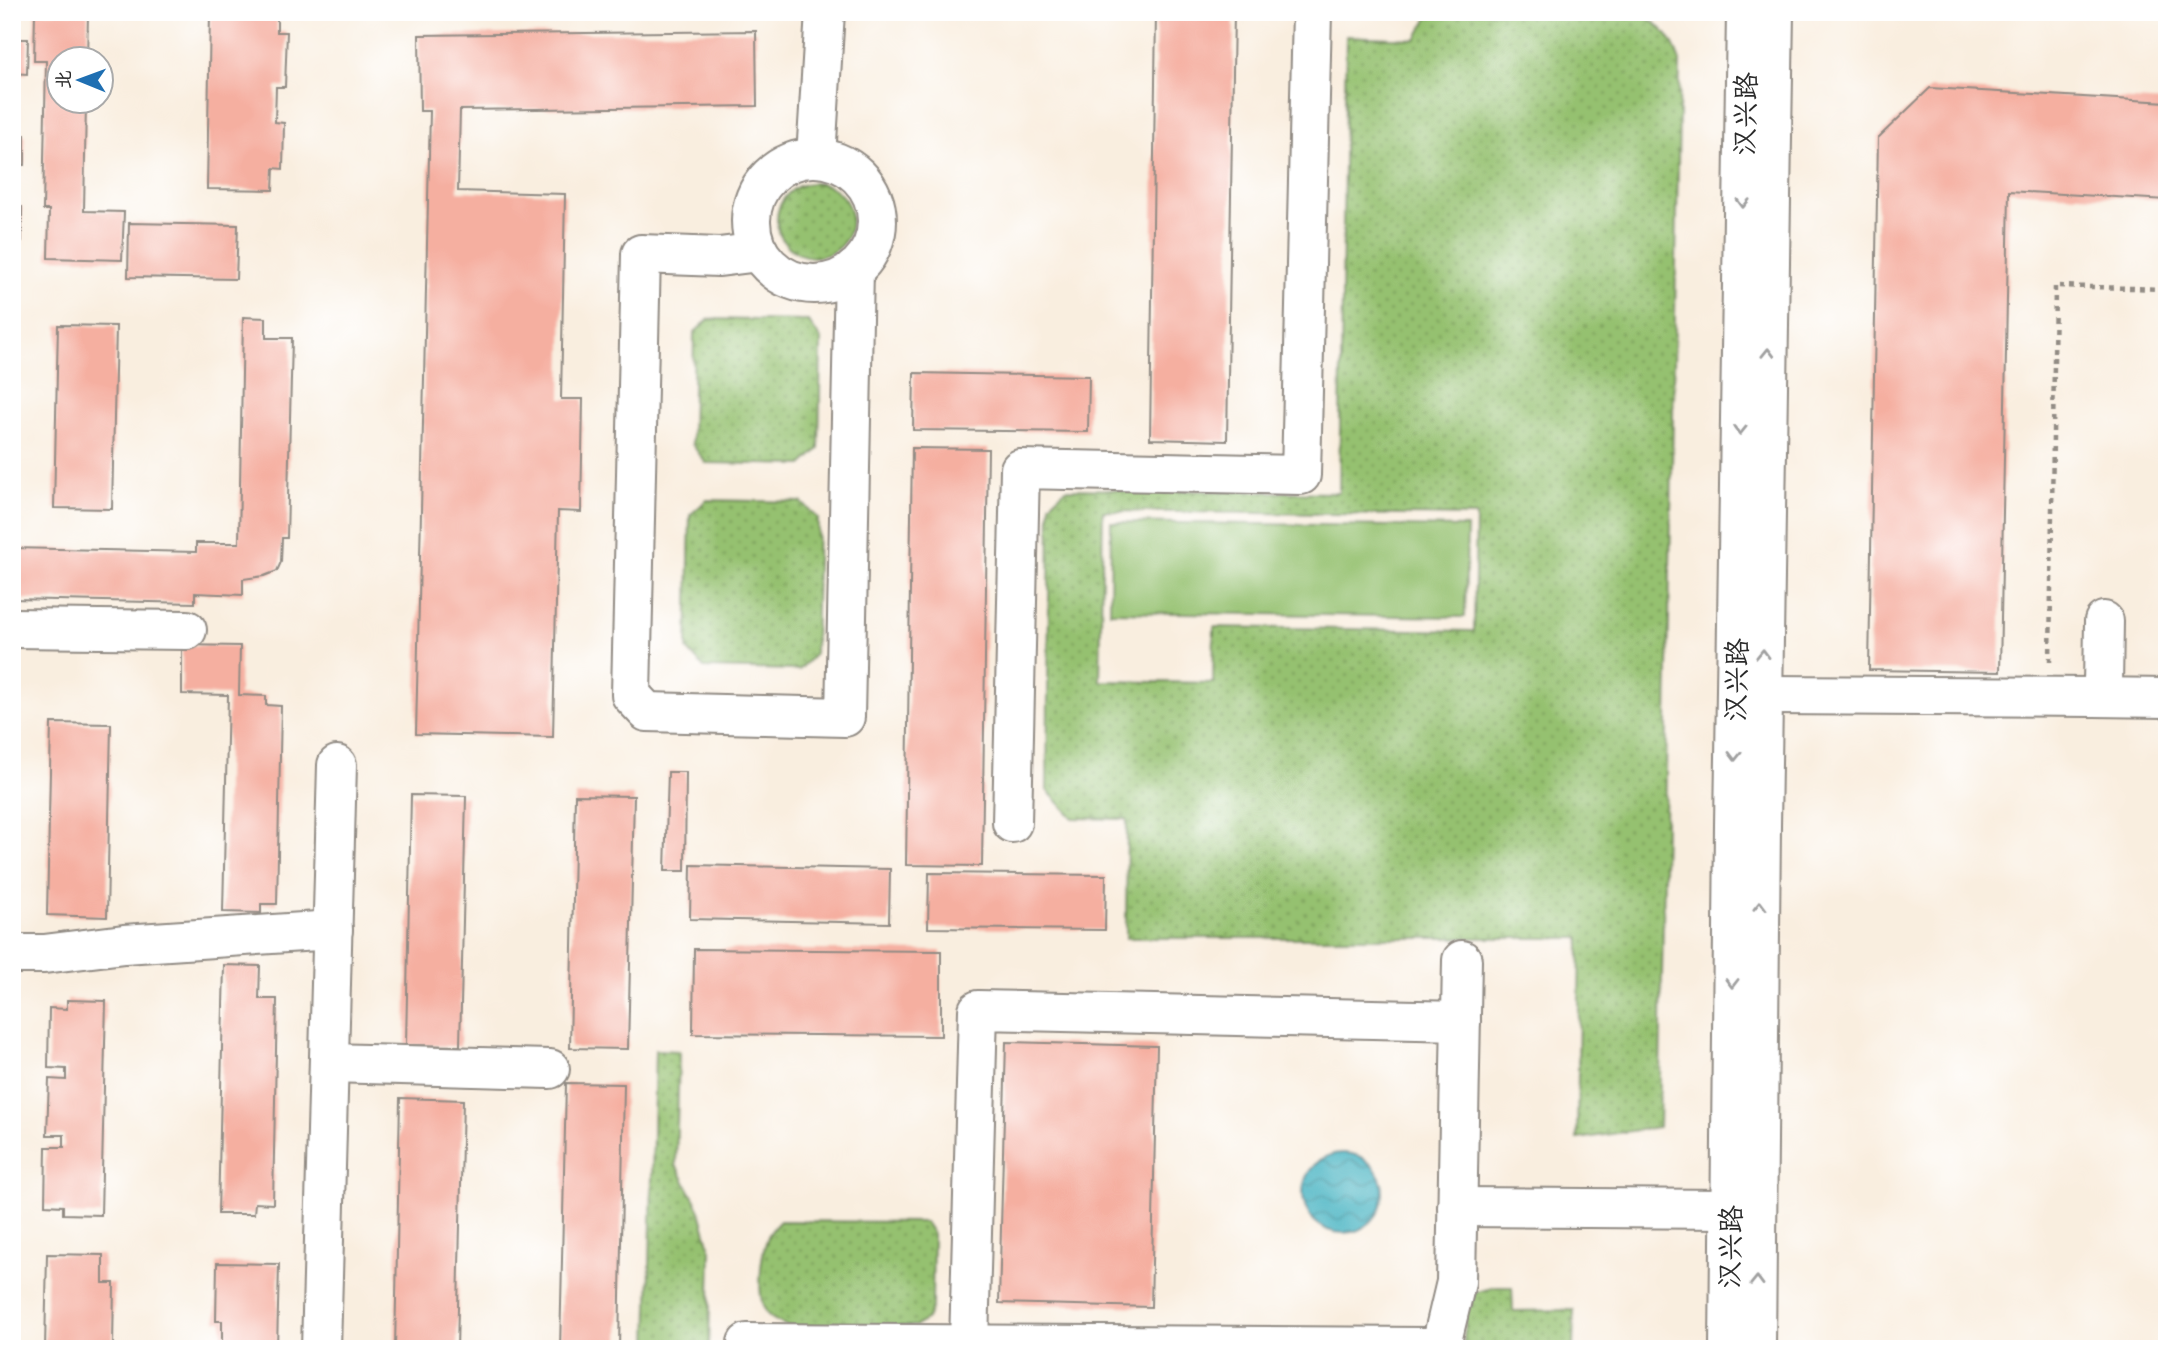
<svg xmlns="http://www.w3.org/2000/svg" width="2179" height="1361" font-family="'Indie Flower','LXGW WenKai TC',sans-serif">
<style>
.grass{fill:url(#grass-dots);stroke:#60764d;stroke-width:2;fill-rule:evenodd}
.park{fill:#95c16f;stroke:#60764d;stroke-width:2}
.water{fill:url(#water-waves);stroke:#386e76;stroke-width:2}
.building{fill:#f5afa0}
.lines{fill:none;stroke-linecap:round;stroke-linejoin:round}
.minor-casing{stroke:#928c85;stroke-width:42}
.path{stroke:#928c85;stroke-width:4.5;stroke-dasharray:5 5;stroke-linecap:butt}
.minor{stroke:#fff;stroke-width:38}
.oneway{stroke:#a0a0a0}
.labels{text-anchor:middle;stroke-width:5;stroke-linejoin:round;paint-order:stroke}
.street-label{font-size:28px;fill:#2b2b2b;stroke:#fff}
</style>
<defs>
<pattern id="grass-dots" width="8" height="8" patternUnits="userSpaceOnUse" patternTransform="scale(1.75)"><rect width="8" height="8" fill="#95c16f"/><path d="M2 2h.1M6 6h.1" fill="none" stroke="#7a9d5b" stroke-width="1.8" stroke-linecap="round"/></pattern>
<pattern id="water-waves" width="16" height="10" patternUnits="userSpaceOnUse" patternTransform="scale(1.75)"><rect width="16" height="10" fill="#45b2c1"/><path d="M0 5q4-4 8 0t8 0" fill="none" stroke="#3a919d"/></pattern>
</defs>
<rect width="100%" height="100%" fill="#fff"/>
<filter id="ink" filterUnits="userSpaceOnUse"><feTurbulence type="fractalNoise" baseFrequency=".0143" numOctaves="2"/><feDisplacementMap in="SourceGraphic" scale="14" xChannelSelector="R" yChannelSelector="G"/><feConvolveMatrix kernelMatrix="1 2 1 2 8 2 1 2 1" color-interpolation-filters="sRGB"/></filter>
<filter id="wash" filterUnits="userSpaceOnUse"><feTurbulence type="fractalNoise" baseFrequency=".00686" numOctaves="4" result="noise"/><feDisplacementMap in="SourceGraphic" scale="28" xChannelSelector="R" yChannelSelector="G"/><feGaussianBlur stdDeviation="1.57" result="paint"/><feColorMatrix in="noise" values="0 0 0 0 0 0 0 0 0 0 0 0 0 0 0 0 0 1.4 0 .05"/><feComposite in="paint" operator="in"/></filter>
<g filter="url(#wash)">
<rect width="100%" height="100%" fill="#f9eedf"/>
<g class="grass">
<path d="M1431,12H1637C1661,25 1671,35 1680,61L1659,1127L1577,1139L1580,938H1126L1127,819L1073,818L1047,790L1050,504L1066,489L1339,493L1346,36L1416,39ZM1103,511L1476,516L1474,631L1214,627L1213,683L1100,681Z"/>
<circle cx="814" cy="220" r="37"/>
<path d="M709,319L808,321L821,339L819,449L802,465L706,463L692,444L694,333Z"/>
<path d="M707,500L801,502L818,518L815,654L799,670L704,668L687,649L690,515Z"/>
<path d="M655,1050L679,1051L676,1165L699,1208L711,1251L709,1349H648Z"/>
<path d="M780,1221L925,1222L933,1234L932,1307L927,1319L916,1326H787C780,1323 772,1320 768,1315C755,1299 761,1256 767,1239C769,1232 775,1226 780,1221Z"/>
<path d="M1496,1287H1512L1513,1311L1574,1310L1573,1349H1463L1466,1315L1476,1292Z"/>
</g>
<path class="park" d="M1111,522L1467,527L1465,617L1110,612Z"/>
<circle class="water" cx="1343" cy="1193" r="40"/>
<g id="blocks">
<g class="building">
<path d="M35,12L88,14L87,60H60V102H86L84,211L124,212L122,260L48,258L49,210H43L46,61H34Z"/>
<path d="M210,12H277V32H287L285,87H276L275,122L284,123L283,169L274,168L273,190L207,189Z"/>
<path d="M1156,12H1234L1227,441L1150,439Z"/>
<path d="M756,31L757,106L460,110L458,191L565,194L561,399H583L581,512L558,511L553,737L416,734L430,111H420L419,35Z"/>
<path d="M12,39H28L27,74L12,73Z"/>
<path d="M1930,88L2167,102V200L2009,191L2000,672L1869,670L1878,138Z"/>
<rect x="12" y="135" width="13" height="30"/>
<rect x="12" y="207" width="10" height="34"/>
<path d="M129,223L238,225L236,279L128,277Z"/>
<path d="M243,317L266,318V338H292L287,538H282L281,562L277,571L264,576L243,579V595L195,593V603L12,599V548L196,552V543H239Z"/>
<path d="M58,325L116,326L112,509L54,508Z"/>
<path d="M914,373L1089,376L1088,432L913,430Z"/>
<path d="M912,448L988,449L982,866L906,865Z"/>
<path d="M182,645L240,646L239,695L266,696V705L281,706L277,904H261V913L223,912L228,695L182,694Z"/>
<path d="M51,723L111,724L107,917L47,915Z"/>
<path d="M668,772H686L685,871H665Z"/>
<path d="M411,795L466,796L460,1046L406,1045Z"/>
<path d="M575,795L634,796L628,1049L570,1048Z"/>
<path d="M691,865L890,869L889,923L690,919Z"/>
<path d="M929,873L1106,875L1105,930L928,928Z"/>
<path d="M694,949L941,951V1036L693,1034Z"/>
<path d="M224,965L260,966L259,999H277L273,1204L255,1203L254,1214H218Z"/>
<path d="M67,1000L106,1001L101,1215L63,1214V1206L45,1205L46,1147H64V1135H47L49,1079L66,1080V1069L48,1068L49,1008L67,1009Z"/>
<path d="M1006,1042L1157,1046L1151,1307L999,1303Z"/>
<path d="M566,1083L624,1084L619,1349H560Z"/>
<path d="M400,1098L463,1100L457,1349H395Z"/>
<path d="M47,1254L103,1255V1283H114L113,1347L45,1349Z"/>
<path d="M217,1263L279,1264L277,1349H222V1321H216Z"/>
</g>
</g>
</g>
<g filter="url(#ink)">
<use href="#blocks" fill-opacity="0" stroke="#928c85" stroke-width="2"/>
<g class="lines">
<defs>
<g id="minor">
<path d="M816,157L825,12"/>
<circle cx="814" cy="221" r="63"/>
<path d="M759,252L719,257L641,254L631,695L647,712L845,717L854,269"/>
<path d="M12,628L187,630"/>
<path d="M1763,695L2094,697L2103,686L2104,621"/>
<path d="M2094,697L2167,698"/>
<path d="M1012,823L1020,469L1301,475L1312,12"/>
<path d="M12,954H44L124,944L333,930"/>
<path d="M329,1063L550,1069"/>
<path d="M1457,1207L1730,1209"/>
<path d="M747,1343L1430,1347L1442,1341L1456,1282L1462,960"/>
<path d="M969,1344L978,1010L1461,1021"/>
<path d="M321,1349L337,765"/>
<path d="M1729,1349L1734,825L1746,12"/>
<path d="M1756,1349L1761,826L1774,12"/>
</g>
</defs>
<use href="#minor" class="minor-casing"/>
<path class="path" d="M2050,662L2055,286L2167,289"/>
<use href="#minor" class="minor"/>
</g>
<defs><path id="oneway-chevron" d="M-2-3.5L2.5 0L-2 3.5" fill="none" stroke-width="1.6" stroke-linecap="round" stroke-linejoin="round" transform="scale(1.75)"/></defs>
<g class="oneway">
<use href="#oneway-chevron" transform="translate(1743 203) rotate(91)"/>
<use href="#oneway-chevron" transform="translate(1768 353) rotate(-89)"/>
<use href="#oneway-chevron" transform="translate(1740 430) rotate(91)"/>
<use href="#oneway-chevron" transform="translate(1763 654) rotate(-89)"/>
<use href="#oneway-chevron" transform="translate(1735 756) rotate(91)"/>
<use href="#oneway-chevron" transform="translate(1760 906) rotate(-89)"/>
<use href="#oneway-chevron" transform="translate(1732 983) rotate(90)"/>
<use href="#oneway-chevron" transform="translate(1757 1281) rotate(-89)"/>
</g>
</g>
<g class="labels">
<g class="street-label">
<text transform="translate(1745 114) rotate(-89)" y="10">汉兴路</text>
<text transform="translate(1736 680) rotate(-89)" y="10">汉兴路</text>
<text transform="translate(1730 1247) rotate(-89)" y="10">汉兴路</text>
</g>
</g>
<rect width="2179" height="1361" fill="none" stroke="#fff" stroke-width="42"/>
<g transform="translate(80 80) rotate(271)"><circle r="33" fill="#ffffff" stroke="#aaaaaa" stroke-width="2"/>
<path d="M0-5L12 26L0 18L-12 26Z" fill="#1f6fb2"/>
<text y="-10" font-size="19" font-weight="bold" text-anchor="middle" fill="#2b2b2b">北</text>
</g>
</svg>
